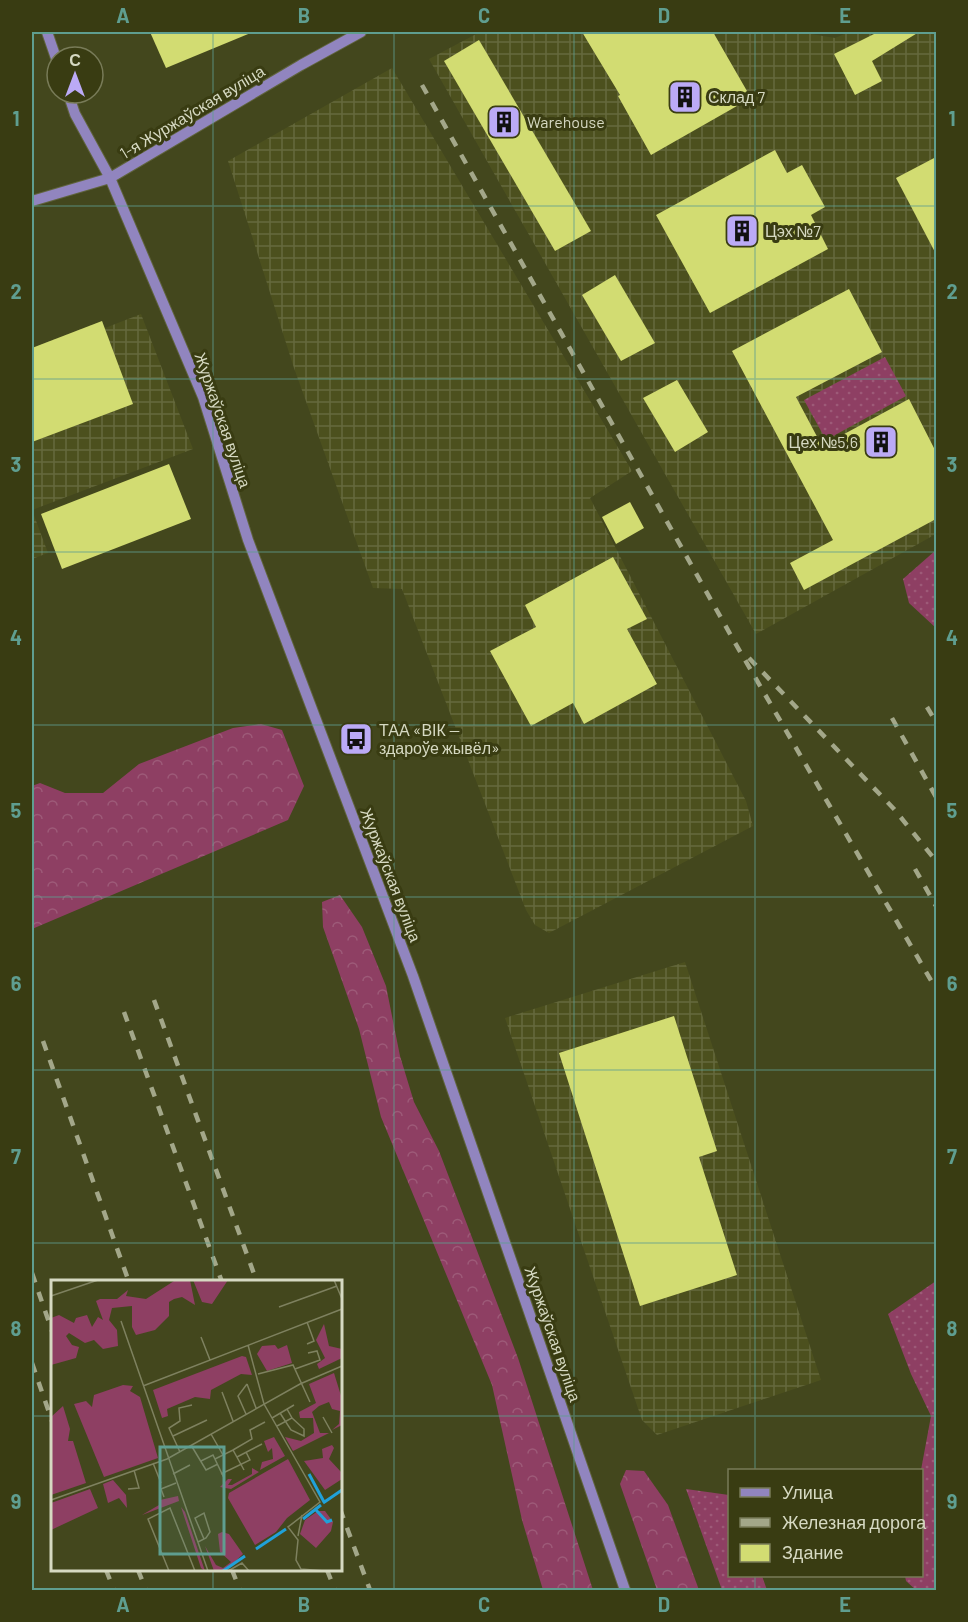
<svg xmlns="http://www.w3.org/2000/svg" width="968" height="1622" font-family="Barlow,sans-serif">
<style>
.industrial{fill:url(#industrial-grid)}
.grass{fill:url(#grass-dots)}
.forest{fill:url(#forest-crowns)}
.building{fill:#d2dc72}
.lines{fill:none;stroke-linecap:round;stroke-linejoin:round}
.minor-casing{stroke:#60643e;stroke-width:12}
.minor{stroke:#9185bf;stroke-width:10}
.rail{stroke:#a3a789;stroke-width:4.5;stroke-dasharray:10 10;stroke-linecap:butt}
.grid{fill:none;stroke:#5f9e90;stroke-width:1.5;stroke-opacity:0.55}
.labels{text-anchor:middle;stroke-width:6;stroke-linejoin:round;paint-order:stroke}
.poi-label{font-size:16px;fill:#d6d9c2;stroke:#393c12;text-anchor:start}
.street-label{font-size:16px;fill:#d6d9c2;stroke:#393c12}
.inset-river{fill:none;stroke:#20a1d9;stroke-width:3}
.inset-road{fill:none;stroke:#7e815f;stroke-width:1.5}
.view{fill:#5f9e90;fill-opacity:0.15;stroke:#5f9e90;stroke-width:3}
.inset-edge{fill:none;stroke:#d6d9c2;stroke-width:3}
.neatline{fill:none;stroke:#5f9e90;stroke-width:2}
.grid-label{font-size:20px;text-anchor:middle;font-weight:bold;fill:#5f9e90}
</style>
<defs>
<pattern id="industrial-grid" width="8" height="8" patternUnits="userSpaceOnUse" patternTransform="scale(1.5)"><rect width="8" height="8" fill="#4c501e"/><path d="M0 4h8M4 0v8" fill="none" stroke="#65693d"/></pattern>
<pattern id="grass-dots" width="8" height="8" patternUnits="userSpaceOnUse" patternTransform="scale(1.5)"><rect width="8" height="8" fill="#8e3f63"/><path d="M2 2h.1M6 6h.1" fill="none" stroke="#9d5a78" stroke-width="1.8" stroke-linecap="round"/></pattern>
<pattern id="forest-crowns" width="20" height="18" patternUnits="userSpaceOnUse" patternTransform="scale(1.5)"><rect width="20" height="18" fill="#8e3f63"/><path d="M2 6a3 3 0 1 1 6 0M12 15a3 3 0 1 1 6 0" fill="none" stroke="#9d5a78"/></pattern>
</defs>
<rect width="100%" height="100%" fill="#43471d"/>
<g class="industrial">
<path d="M480,32H799L835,38L849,32H936V534L756,634L429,59Z"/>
<path d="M392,68L632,471L590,498L746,801L753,826L549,933L535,925L526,910L402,589L373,588L294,368L228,161Z"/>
<path d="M141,314L193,449L32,510L48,553L32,559V348L102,321L105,328Z"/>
<path d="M685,962L821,1380L657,1435L642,1420L505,1018Z"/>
</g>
<g class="grass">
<path d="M885,357L906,396L826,440L804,400Z"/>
<path d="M936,550V628L909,603L903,579Z"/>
<path d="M936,1281V1590H916L906,1581L905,1576H922L921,1470L931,1416L911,1374L888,1314Z"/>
<path d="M686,1489L729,1495L730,1576H762L767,1590H722Z"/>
</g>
<g class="forest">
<path d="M261,724L282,730L304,786L288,820L32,929V786L40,783L65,793H103L139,764L233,728Z"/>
<path d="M340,895L362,927L386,986L400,1056L414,1102L439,1151L518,1358L593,1590H543L522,1520L492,1385L381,1117L359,1029L323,927L322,902Z"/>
<path d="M626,1470L644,1471L668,1505L699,1590H657L620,1484Z"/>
</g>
<g class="building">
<path d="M150,32H253L166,68Z"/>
<path d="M582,32H713L751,98L651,155L618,96L620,95Z"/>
<path d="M878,32H919L872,61L882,81L855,95L834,54Z"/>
<path d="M479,40L591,231L555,251L444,61Z"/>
<path d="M775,150L787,173L802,165L825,207L811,215L828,249L710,313L656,215Z"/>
<path d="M936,157V254L896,178Z"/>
<path d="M615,275L655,343L621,361L582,295Z"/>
<path d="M849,289L882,352L796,397L822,446L909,399L936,452V519L804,590L790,563L833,540L732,351Z"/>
<path d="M102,321L133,404L32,442V348Z"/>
<path d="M677,380L708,432L675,452L643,398Z"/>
<path d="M169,464L191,519L62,569L41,514Z"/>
<path d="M630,502L644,528L616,544L602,517Z"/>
<path d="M613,557L647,619L627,629L657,684L584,724L573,703L531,726L490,651L536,627L525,605Z"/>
<path d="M674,1016L717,1151L699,1157L737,1275L640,1306L559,1053Z"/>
</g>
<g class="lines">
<defs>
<g id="minor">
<path d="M47,32L57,61"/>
<path d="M68,93L75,114L110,178L203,397L248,540L413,976L625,1590"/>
<path d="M32,201L110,178L301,65L361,32"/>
</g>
</defs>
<use href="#minor" class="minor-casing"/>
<use href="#minor" class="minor"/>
<g class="rail">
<path d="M422,85L734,641L936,989"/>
<path d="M749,658L894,809L936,861"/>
<path d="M927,707L936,722"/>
<path d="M892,718L936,797"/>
<path d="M915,869L936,906"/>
<path d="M154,1000L257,1282"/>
<path d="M124,1012L222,1282"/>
<path d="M43,1041L129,1282"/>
<path d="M32,1273L52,1331"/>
<path d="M32,1363L52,1421"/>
<path d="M340,1509L370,1590"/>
<path d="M106,1570L114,1590"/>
<path d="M138,1570L146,1590"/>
<path d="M232,1570L240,1590"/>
<path d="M327,1570L335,1590"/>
</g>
</g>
<path class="grid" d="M213,32V1282M394,32V1590M574,32V1590M755,32V1470M32,206H936M32,379H936M32,552H936M32,725H936M32,897H936M32,1070H936M32,1243H936M32,1416H52M340,1416H936M213,1570V1590M755,1576V1590"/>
<defs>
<symbol id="building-square" viewBox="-11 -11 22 22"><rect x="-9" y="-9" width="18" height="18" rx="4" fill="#bbaaf6" stroke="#393c12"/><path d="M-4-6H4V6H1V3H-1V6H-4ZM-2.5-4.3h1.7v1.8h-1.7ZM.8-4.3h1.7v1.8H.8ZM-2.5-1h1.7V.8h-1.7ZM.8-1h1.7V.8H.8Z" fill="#111"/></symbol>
<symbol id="bus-square" viewBox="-11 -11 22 22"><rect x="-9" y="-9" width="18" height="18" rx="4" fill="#bbaaf6" stroke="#393c12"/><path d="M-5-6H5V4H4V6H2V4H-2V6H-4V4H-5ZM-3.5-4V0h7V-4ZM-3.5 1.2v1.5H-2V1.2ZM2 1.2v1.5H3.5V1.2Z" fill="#111"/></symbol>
</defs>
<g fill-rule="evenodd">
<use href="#building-square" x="666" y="78" width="38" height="38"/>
<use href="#building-square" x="485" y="103" width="38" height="38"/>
<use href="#building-square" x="723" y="212" width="38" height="38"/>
<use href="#building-square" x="862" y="423" width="38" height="38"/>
<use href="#bus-square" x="337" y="720" width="38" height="38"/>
</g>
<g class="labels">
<g class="poi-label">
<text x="708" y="103">Склад 7</text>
<text x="527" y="128">Warehouse</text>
<text x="765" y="237">Цэх №7</text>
<text x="858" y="448" text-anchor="end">Цех №5,6</text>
<text x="379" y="736">ТАА «ВІК —<tspan x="379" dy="18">здароўе жывёл»</tspan></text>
</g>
<g class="street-label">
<text transform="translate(192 112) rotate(-31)" y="6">1-я Журжаўская вуліца</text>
<text transform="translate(223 420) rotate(71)" y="6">Журжаўская вуліца</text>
<text transform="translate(391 875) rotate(69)" y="6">Журжаўская вуліца</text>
<text transform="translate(553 1334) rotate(71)" y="6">Журжаўская вуліца</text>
</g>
</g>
<g transform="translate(51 1280)">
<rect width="291" height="291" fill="#43471d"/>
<path d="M139,0L144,25L131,17L123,19L118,22V36L104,50L85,55L81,47V26L61,28L58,40L66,50L67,66L52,69L43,60L34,63L18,53L15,56L21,65L28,67L25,78L0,85V38L8,35L23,43L25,38L36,35L41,47L47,37L52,40L45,21L49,19H66L77,10L75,16L95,19L123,1ZM142,0H177L161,24L151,22ZM223,157L234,176L209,190L211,182L222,179L221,168L217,172L213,161ZM237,179L259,220L236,238L225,252L204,265L177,218L178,213ZM201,188L208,192L180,209L169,207L177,199H181L177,205H181L201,194ZM267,231H274L282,242L280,251L265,268L249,254L254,240ZM171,252L178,254L192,274L174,291H163L154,266L165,285L172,288L180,282L169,272L167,254Z" fill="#8e3f63"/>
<path d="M273,44L278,66L291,69V78L268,89L266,84L274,78L265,60ZM224,65L227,69L236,65L241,83L216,91L206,74L211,66ZM191,76L195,77L201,95L190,94L160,110L159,119L144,117L116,129L117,136L111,138L102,110ZM283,93L291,119V145L281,150L288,144L289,131L281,129L278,122L268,126L261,132L269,153H278L242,171L234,157L250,161L263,153L262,138H249L248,132L265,123L258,104ZM72,105L82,106L79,111L89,117L107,178L53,197L23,124L35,121L41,127L43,115ZM12,126L19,149L17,161H22L35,203L0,215V137ZM281,165L283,168L278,179L291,193V199L274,210L253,181L272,178L271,169ZM62,200L75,215L76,228L68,218L57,223L52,204ZM39,209L47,228L0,250V223ZM127,216L128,221L91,235L108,225L109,220ZM130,227L134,232L154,291L150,288Z" fill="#8e3f63"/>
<path class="inset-river" d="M258,194L273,222M272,223L291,210M265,230L276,242L281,240M252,239L270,225M205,269L235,249M172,291L194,276"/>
<path class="inset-road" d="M283,0L291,19M0,16L47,0M228,27L286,6M70,41L157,291M150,57L159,80M256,64L263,61L256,42M197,65L213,124L269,222L237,247L247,260L245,280L250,289L274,291M244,89L269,80L266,71L257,73M207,94L242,85L259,122M196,104L205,128M92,106L291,29M171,112L182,141M229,133L240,150L253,156V149L241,138M195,134L187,116L196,104M272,137L281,153M221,138L243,125M226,146L241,138L236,129M160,154L172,175M122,156L156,140M140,165L155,190L167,184M182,170L201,159L199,150L214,142M129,172L118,148L129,141L128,128L141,125M186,177L211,164M164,179L182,170L193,190M150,181L162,175L173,198M102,183L110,203M122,194L139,185M170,194L199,180L195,172M77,209L88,208L83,190M113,217L110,209L125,203M0,220L116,179L249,104L291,86M247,256L251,235M147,262L155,258L159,252L153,233L144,238L153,259M118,291L97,239L119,228L144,291M177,291L191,283L198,291"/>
<path class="view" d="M109,167H173V274H109Z"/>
<rect width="291" height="291" class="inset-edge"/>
</g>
<rect width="968" height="1622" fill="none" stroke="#393c12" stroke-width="66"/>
<rect x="728" y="1469" width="195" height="108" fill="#393c12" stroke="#787b58" stroke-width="1.5"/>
<rect x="740" y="1488" width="30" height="9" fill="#9185bf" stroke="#787b58" stroke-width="1.5"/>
<text x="782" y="1499" font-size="18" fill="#d6d9c2">Улица</text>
<rect x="740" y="1518" width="30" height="9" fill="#a3a789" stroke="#787b58" stroke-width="1.5"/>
<text x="782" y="1529" font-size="18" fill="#d6d9c2">Железная дорога</text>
<rect x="740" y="1544" width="30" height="18" fill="#d2dc72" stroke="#787b58" stroke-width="1.5"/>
<text x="782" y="1559" font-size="18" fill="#d6d9c2">Здание</text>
<g transform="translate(75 75)"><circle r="28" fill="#393c12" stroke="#787b58" stroke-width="1.5"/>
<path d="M0-4.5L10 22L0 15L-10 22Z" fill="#bbaaf6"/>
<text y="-9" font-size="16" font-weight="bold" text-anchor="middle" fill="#d6d9c2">С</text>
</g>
<rect x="33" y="33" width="902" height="1556" class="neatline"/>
<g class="grid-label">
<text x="123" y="23">A</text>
<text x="304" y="23">B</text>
<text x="484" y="23">C</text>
<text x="664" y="23">D</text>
<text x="845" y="23">E</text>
<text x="16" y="126">1</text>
<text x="952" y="126">1</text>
<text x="16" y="299">2</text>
<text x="952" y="299">2</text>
<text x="16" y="472">3</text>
<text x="952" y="472">3</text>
<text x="16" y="645">4</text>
<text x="952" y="645">4</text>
<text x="16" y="818">5</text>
<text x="952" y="818">5</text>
<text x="16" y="991">6</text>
<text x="952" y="991">6</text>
<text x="16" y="1164">7</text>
<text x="952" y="1164">7</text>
<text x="16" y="1336">8</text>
<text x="952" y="1336">8</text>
<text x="16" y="1509">9</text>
<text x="952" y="1509">9</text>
<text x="123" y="1612">A</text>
<text x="304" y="1612">B</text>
<text x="484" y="1612">C</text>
<text x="664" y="1612">D</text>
<text x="845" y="1612">E</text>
</g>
</svg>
